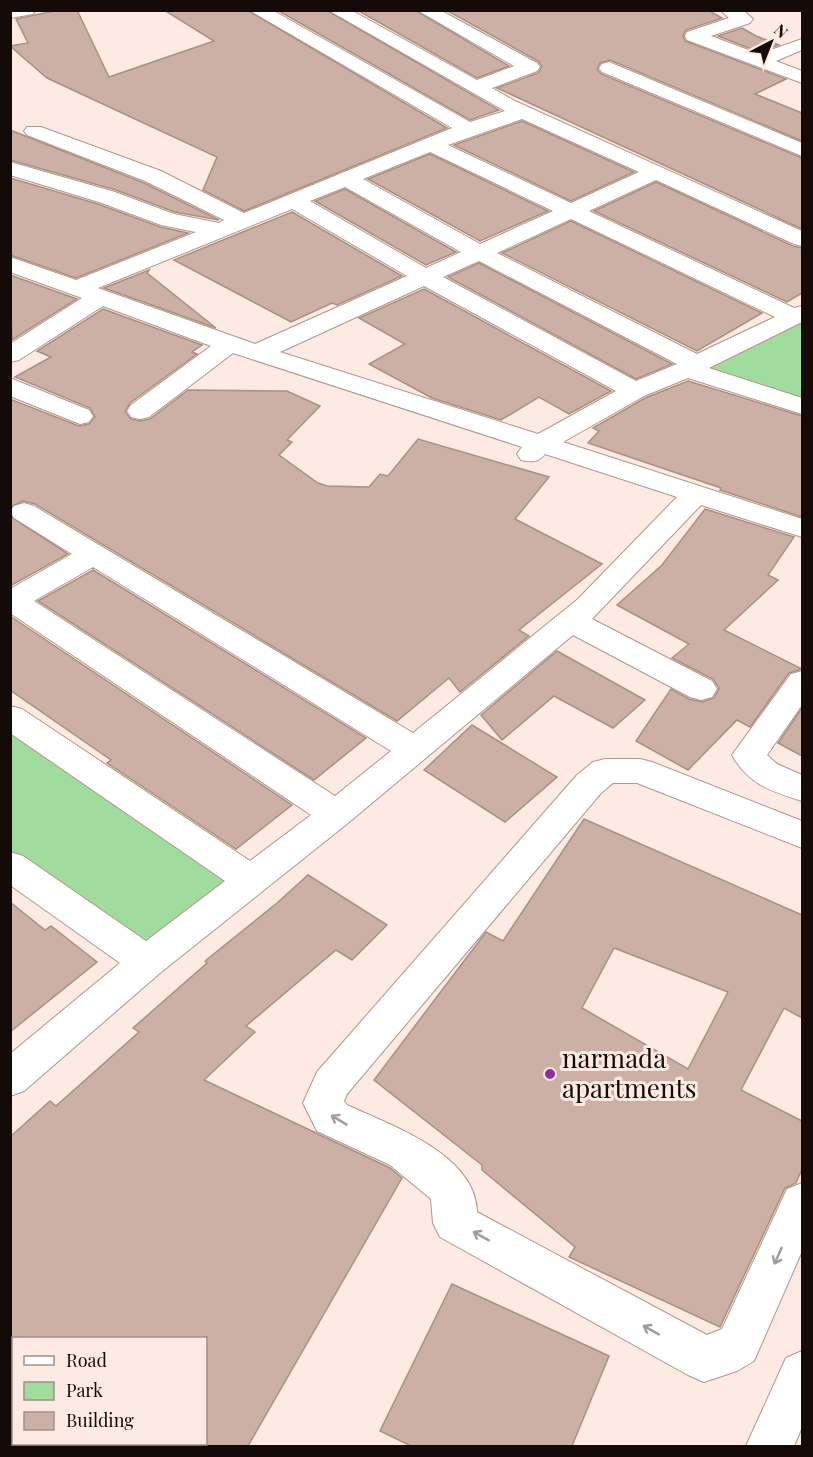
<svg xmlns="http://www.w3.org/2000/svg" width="813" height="1457" font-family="'Playfair Display',serif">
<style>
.green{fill:#a0dc9e}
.building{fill:#cdb0a5;stroke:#aa8f83;stroke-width:1.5;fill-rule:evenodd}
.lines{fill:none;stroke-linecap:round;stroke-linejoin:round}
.minor-casing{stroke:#b1968a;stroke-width:2}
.minor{fill:#fff;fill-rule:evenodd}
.oneway{stroke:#a19d9c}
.poi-dot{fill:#8e309a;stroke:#fceae3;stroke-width:2}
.labels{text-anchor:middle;stroke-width:6;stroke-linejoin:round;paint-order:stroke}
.near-poi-label{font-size:26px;fill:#140a07;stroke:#fceae3;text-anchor:start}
</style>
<rect width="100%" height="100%" fill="#fceae3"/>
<g class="green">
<path d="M802,313V403L687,369Z"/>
<path d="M10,717L251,880L147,962L11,866Z"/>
</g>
<g class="building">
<path d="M59,10H77L109,77L214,41L164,10H247L447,128L244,211L203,190L217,157L47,78L10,46L28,43L16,19Z"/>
<path d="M277,10H326L499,110L470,120Z"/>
<path d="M357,10H415L509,66L477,78Z"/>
<path d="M446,10H708L722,18L686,30L683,35L685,41L786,79L755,94L802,113V141L610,60L600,63L597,69L601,74L802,158V229L497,88L538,73L542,66L538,61Z"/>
<path d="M742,28L756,36L779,45L759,52L718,36Z"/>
<path d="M522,121L634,172L571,201L454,145Z"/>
<path d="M10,130L144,183L219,220L175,212L116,190L10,160Z"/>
<path d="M430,154L548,211L480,241L368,179Z"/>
<path d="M10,178L98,204L160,227L188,233L76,278L10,255Z"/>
<path d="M656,182L793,246L802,248V293L787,302L594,211Z"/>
<path d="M345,189L456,252L426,265L315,201Z"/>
<path d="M292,212L402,276L337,305L332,303L291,322L174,260Z"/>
<path d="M571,221L762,313L697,351L502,253Z"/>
<path d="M479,263L672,364L636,379L448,277Z"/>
<path d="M149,270L147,273L216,328L104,288Z"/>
<path d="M10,275L77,299L12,340Z"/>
<path d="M424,289L611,391L569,414L539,397L501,420L432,398L369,364L405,344L359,318Z"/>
<path d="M103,309L202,345L192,352L197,354L130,403L125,412L131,419L140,421L150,419L188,390L287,391L320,406L287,440L292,442L279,455L318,483L327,486L369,487L380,474L388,476L418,439L549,477L515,519L602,564L519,630L529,636L460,692L449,678L397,721L35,504L23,501L10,507V399L79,426L89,424L95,417L90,408L15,377L51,357L37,351Z"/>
<path d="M688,381L802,416V517L720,490L721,488L588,443L599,431L593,428L645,398Z"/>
<path d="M705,509L794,537L768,575L778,580L724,630L802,669L789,673L750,727L737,720L688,770L636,741L671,689L689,699L702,702L714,698L719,688L713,679L672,658L689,644L617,605L662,565Z"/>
<path d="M10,516L68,554L10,586Z"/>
<path d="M93,570L366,738L314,780L38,601Z"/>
<path d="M10,616L292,805L236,849L107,763L111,760L10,690Z"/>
<path d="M557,651L645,700L613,728L554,696L502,740L481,715Z"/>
<path d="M802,708V756L778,743Z"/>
<path d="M472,725L557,777L505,822L424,770Z"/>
<path d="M584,819L802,915V1018L784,1008L741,1090L802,1121V1169L796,1183L785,1188L720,1327L569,1257L575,1247L482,1170V1165L374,1080L486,932L503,941ZM614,948L728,992L688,1069L582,1008Z"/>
<path d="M308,875L387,925L352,960L336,950L246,1026L255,1032L204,1080L390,1168L402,1178L248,1446H206V1338H10V1137L50,1101L56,1106L139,1032L133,1028L207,963L205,961L277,903Z"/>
<path d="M10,902L45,930L51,926L97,962L10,1032Z"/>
<path d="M452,1284L609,1356L572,1446H411L380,1431Z"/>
</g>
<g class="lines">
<defs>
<g id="minor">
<path d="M10,10H36L33,14L10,18Z"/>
<path d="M249,10H272L470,122L505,111L328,10H351L477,80L514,66L417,10H440L537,63L540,67L537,71L492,88L515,101L802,231V246L794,244L656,180L589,211L794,308L802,306V322L709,368L802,398V414L688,378L644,396L563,442L802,519V537L701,505L592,619L712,681L717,689L712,697L701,700L690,697L573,635L348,823L160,973L24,1091L10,1096V1054L120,963L10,885V852L23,856L146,941L225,881L10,733V706L22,709L250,861L311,815L10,613V589L72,554L14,518L10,511L14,506L24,503L34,506L413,733L578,599L677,497L545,454C538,463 531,462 521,460L517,454L522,447L233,353L149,417L140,419L131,417L127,411L131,405L211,346L103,306L19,360L10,362V344L82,298L10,272V257L76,280L196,232L161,225L99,202L10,175V162L115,192L174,214L219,223L224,220L145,181L27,135L24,131L27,127H41L161,171L244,213L452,128ZM522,119L639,172L571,203L448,145ZM430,152L553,211L480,244L363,179ZM345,187L461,252L426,268L310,201ZM292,209L407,276L255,344L98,288ZM571,219L775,317L697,354L497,253ZM479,261L677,364L636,381L443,277ZM424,286L616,391L538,434L280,352ZM93,567L391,751L335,796L34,601Z"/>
<path d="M720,10H743L753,19L750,23L711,36L759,54L802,39V50L776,61L802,71V83L687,40L685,36L687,32L729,18Z"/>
<path d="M609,62L802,143V156L602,72L599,68L602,64Z"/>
<path d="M10,378L89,410L93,416L89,422L80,424L10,396Z"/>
<path d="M802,671V705L767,755L777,764L802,775V801C771,791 749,785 732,755L791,674Z"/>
<path d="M605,759H640L652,762L802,821V848L637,783H613L601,793L347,1094L344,1101L347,1105C390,1125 476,1154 477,1212L707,1335L722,1329L787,1189L802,1183V1251L754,1361L737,1371L704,1382L688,1375L440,1237L433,1223L431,1199L390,1165L317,1131L303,1103L317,1072L577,775L593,762Z"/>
<path d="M802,1351V1427L794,1446H746L786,1358Z"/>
</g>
</defs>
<use href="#minor" class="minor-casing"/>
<use href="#minor" class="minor"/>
</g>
<defs><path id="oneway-shaft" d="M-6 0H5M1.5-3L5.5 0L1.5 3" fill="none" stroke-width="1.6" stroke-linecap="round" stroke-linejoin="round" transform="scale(1.5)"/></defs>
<g class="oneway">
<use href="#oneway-shaft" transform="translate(339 1120) rotate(-149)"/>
<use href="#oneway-shaft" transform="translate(481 1236) rotate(-151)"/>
<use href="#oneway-shaft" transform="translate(778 1256) rotate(114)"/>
<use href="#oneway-shaft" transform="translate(651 1330) rotate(-151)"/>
</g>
<circle class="poi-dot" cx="550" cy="1074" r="6"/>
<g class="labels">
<g class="near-poi-label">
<text x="562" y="1068">narmada<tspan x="562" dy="30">apartments</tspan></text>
</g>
</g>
<rect width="813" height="1457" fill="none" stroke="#140a07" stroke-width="24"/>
<rect x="12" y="1337" width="195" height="108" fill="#fceae3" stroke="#9f908b" stroke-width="1.5"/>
<rect x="24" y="1356" width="30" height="9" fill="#ffffff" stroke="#9f908b" stroke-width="1.5"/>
<text x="66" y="1367" font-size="18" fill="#140a07">Road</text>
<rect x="24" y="1382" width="30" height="18" fill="#a0dc9e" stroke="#9f908b" stroke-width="1.5"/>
<text x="66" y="1397" font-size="18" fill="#140a07">Park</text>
<rect x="24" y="1412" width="30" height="18" fill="#cdb0a5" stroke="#9f908b" stroke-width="1.5"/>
<text x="66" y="1427" font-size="18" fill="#140a07">Building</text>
<g transform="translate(771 42) rotate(42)" stroke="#fceae3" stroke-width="4.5" paint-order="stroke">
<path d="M0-4.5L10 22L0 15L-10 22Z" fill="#140a07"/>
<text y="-9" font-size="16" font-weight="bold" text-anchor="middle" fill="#140a07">N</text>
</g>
</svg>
